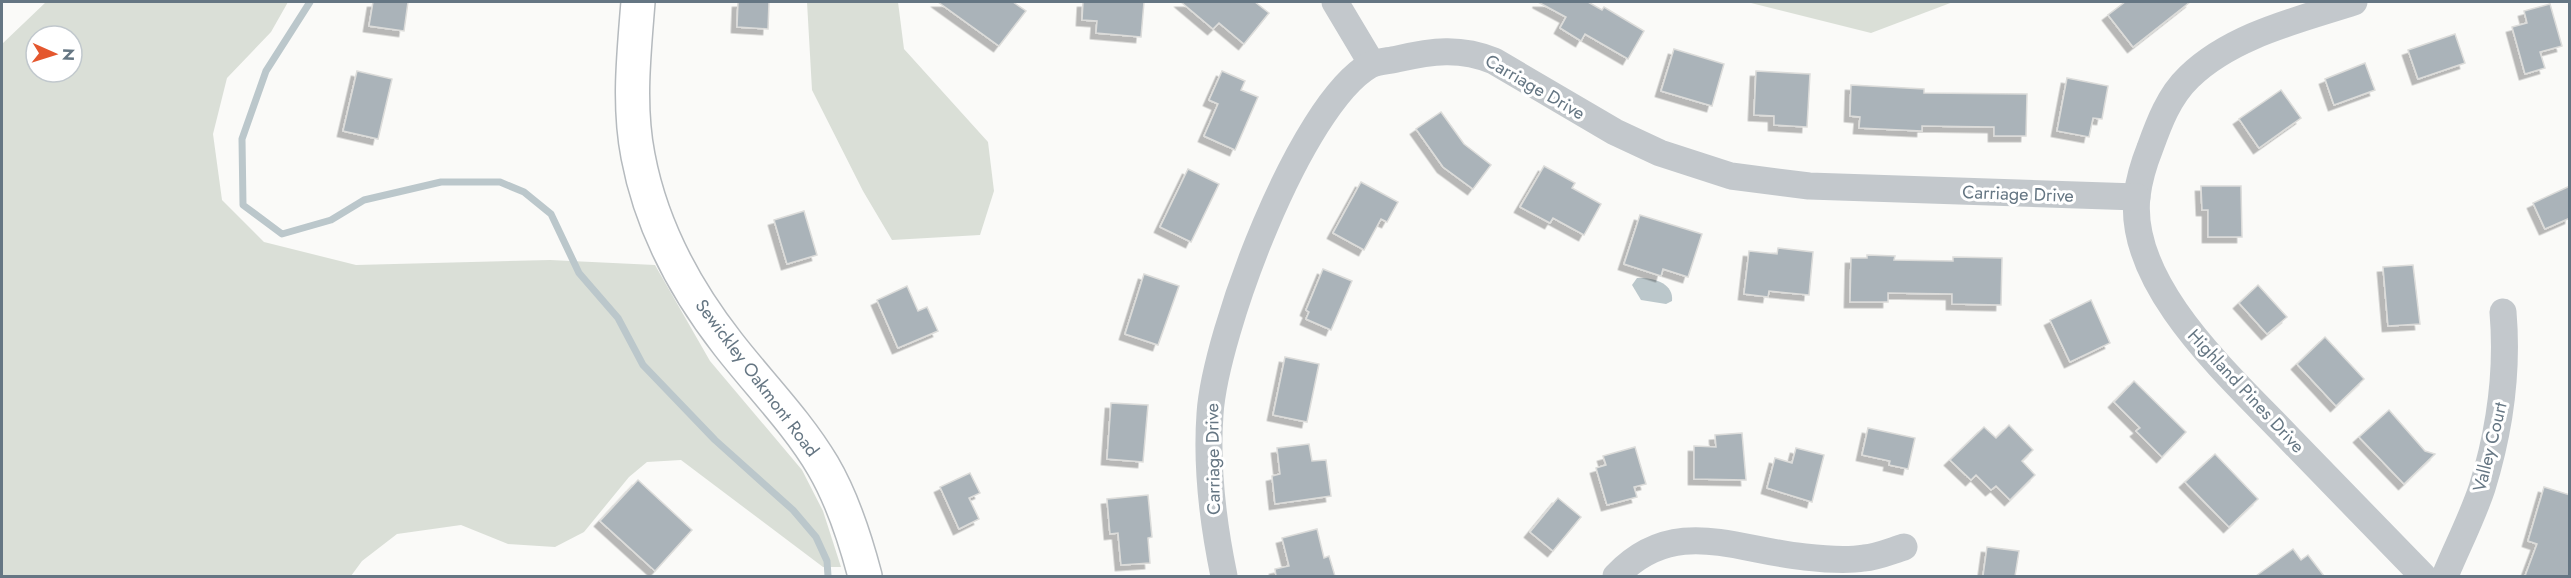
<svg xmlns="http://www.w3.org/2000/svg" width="2571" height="578" font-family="Jost,sans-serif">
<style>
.green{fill:#dadfd7;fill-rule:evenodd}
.water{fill:#bbc7cb}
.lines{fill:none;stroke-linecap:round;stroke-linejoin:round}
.stream{stroke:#bbc7cb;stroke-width:7}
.building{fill:#aab3b9;stroke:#dcdcda;stroke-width:1.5;filter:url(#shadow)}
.primary-casing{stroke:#b5babe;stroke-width:36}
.minor{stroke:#c3c8cc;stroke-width:27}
.primary{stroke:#fff;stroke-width:33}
.labels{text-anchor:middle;stroke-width:6;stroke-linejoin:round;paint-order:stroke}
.street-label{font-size:18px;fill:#657683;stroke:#fff}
</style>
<defs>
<filter id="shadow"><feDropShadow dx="-5.5" dy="5.5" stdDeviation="0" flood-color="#0004"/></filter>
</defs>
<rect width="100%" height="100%" fill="#fafaf8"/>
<g class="green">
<path d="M46,2H288L271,32L227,78L213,134L222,200L264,242L356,265L550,260L655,265L710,361L802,470L823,511L841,567H823L681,460L647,462L629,477L584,532L555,547L508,544L461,525L397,534L362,561L351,576H2V44ZM36,36H72V72H36Z"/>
<path d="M807,2H898L904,49L988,142L994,191L980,235L892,240L863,191L812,90Z"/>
<path d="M1747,2H1953L1871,33Z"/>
</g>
<path class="water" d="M1637,278C1653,277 1674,283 1672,301L1666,304L1641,300L1632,285Z"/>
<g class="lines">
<path class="stream" d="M310,2L266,71L242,139L243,205L282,234L331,220L364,200L441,182H500L524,192L551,214L579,273L618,318L643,365L715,440L793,510L816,537L827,561L828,576"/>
</g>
<g class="building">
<path d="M373,2H408L404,31L369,26Z"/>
<path d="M738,2H769L768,29L737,27Z"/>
<path d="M938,2H1013L1026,11L999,46Z"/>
<path d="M1083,2H1144L1141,37L1096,33L1097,21L1082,20Z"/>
<path d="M1181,2H1255L1269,13L1244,44L1219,23L1213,29Z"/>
<path d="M1538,2H1588L1602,10L1604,7L1644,31L1628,59L1585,34L1581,41L1560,28L1566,17Z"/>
<path d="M2125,2H2190L2133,47L2108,15Z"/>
<path d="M2550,4L2562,46L2540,52L2545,68L2525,74L2512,27L2527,23L2524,11Z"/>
<path d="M2455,34L2465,63L2418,79L2408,50Z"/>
<path d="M1674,49L1724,64L1712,106L1661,91Z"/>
<path d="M2365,63L2375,90L2334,105L2325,79Z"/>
<path d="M357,71L392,79L378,139L343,131Z"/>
<path d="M1222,71L1245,81L1241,90L1258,97L1235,150L1204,136L1218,104L1209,100Z"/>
<path d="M1756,71L1810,74L1807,127L1774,125V116L1754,115Z"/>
<path d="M2067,78L2108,86L2102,119L2093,118L2089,137L2057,131Z"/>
<path d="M1851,85L1924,89V93L2027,94L2026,136H1994V127L1922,126V131L1859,128L1860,117L1850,116Z"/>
<path d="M2281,90L2301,118L2259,148L2239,119Z"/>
<path d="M1441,112L1464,144L1491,165L1473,189L1443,167L1416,129Z"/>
<path d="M1544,166L1575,183L1572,188L1601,204L1584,235L1553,218L1550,223L1520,207Z"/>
<path d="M1188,169L1219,184L1191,242L1160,227Z"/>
<path d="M1361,182L1398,202L1387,222L1381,219L1364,250L1333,233Z"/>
<path d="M2201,186H2241L2242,237H2208V210H2202Z"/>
<path d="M2570,186V218L2545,229L2533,203Z"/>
<path d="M804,211L817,255L787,264L774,220Z"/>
<path d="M1640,215L1702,234L1688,277L1663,269L1661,276L1624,264Z"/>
<path d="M1778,248L1813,252L1809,295L1769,291L1768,297L1744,294L1749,251L1777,254Z"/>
<path d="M1867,255L1895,256L1894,260L1953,261V257L2002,258L2001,305L1952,304V294L1888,293V302H1850L1851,258H1867Z"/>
<path d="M2413,265L2420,324L2388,326L2383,267Z"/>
<path d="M1323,269L1352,281L1331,330L1306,319L1309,312L1306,310Z"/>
<path d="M1144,274L1179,286L1158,345L1125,334Z"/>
<path d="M2258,285L2287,317L2267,334L2239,303Z"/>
<path d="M907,286L918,311L927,307L938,331L898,348L877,300Z"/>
<path d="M2091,300L2110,343L2070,362L2050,320Z"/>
<path d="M2325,337L2364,379L2336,406L2297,364Z"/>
<path d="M1285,357L1319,364L1307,422L1273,415Z"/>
<path d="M2134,381L2186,432L2162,457L2136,431L2140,428L2114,402Z"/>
<path d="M1111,403L1148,405L1143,462L1107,459Z"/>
<path d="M2389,410L2425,451L2435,454L2404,484L2359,437Z"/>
<path d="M2009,425L2033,450L2022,461L2035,475L2010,500L1996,486L1991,490L1976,475L1971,480L1950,460L1984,427L1996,438Z"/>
<path d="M1868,428L1915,438L1908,469L1889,465L1890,461L1862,455Z"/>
<path d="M1742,433L1746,480L1694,479V446L1716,447L1715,435Z"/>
<path d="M1309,444L1312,461L1326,460L1331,496L1275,504L1272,476L1280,474L1277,448Z"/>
<path d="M1635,447L1646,484L1634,487L1637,497L1607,505L1596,468L1606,465L1603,456Z"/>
<path d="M1796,448L1824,455L1812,502L1767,488L1775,458L1792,463Z"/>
<path d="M2215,454L2258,499L2229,527L2185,482Z"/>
<path d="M970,473L980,493L969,498L979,519L959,529L940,487Z"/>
<path d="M638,480L692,530L655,571L600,521Z"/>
<path d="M2544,487L2570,495V576H2525L2537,544L2528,541Z"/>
<path d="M1148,495L1152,537L1148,538L1150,563L1121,565L1118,533L1110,534L1107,499Z"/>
<path d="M1558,498L1581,517L1553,551L1530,532Z"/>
<path d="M1317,529L1324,558L1329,556L1335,576H1276L1275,569L1289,566L1282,538Z"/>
<path d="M1987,547L2019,551L2015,576H1983Z"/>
<path d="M2293,549L2301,560L2308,555L2324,576H2256Z"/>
</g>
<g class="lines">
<defs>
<path id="primary" d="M638,2C634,53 628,105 638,156C651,225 685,289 728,344C759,384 797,422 823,466C843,500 855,538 865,576"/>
</defs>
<use href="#primary" class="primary-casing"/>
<g class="minor">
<path d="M1335,2L1372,64"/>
<path d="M2354,2C2299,20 2232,35 2189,77C2169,96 2159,123 2150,148C2144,163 2139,180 2137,196C2127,286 2231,377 2287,436C2333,483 2378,530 2423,576"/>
<path d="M1224,576C1213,523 1206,469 1210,414C1215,334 1300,105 1370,65C1378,61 1389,61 1397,59C1432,51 1460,47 1494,61L1615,132L1660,153L1731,176L1809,186L2137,197"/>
<path d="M1616,576C1674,515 1735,550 1805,557C1823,559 1846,561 1864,558C1877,557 1891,551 1904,547"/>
<path d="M2445,576C2457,547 2472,518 2482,488C2500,430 2508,371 2503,312"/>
</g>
<use href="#primary" class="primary"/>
</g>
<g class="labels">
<g class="street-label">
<text transform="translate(1535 87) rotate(30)" y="6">Carriage Drive</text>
<text transform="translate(2018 194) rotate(2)" y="6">Carriage Drive</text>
<text transform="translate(757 378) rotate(53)" y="6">Sewickley Oakmont Road</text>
<text transform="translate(2246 391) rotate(47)" y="6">Highland Pines Drive</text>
<text transform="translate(2490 447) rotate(-76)" y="6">Valley Court</text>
<text transform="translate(1213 459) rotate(-91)" y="6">Carriage Drive</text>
</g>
</g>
<rect width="2571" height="578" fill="none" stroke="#657683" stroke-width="6"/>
<g transform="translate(54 54) rotate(93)"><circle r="28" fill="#ffffff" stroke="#c1c8cd" stroke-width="1.5"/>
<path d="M0-4.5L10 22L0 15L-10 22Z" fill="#e4572e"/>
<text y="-9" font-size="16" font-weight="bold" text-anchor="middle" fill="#657683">N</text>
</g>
</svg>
